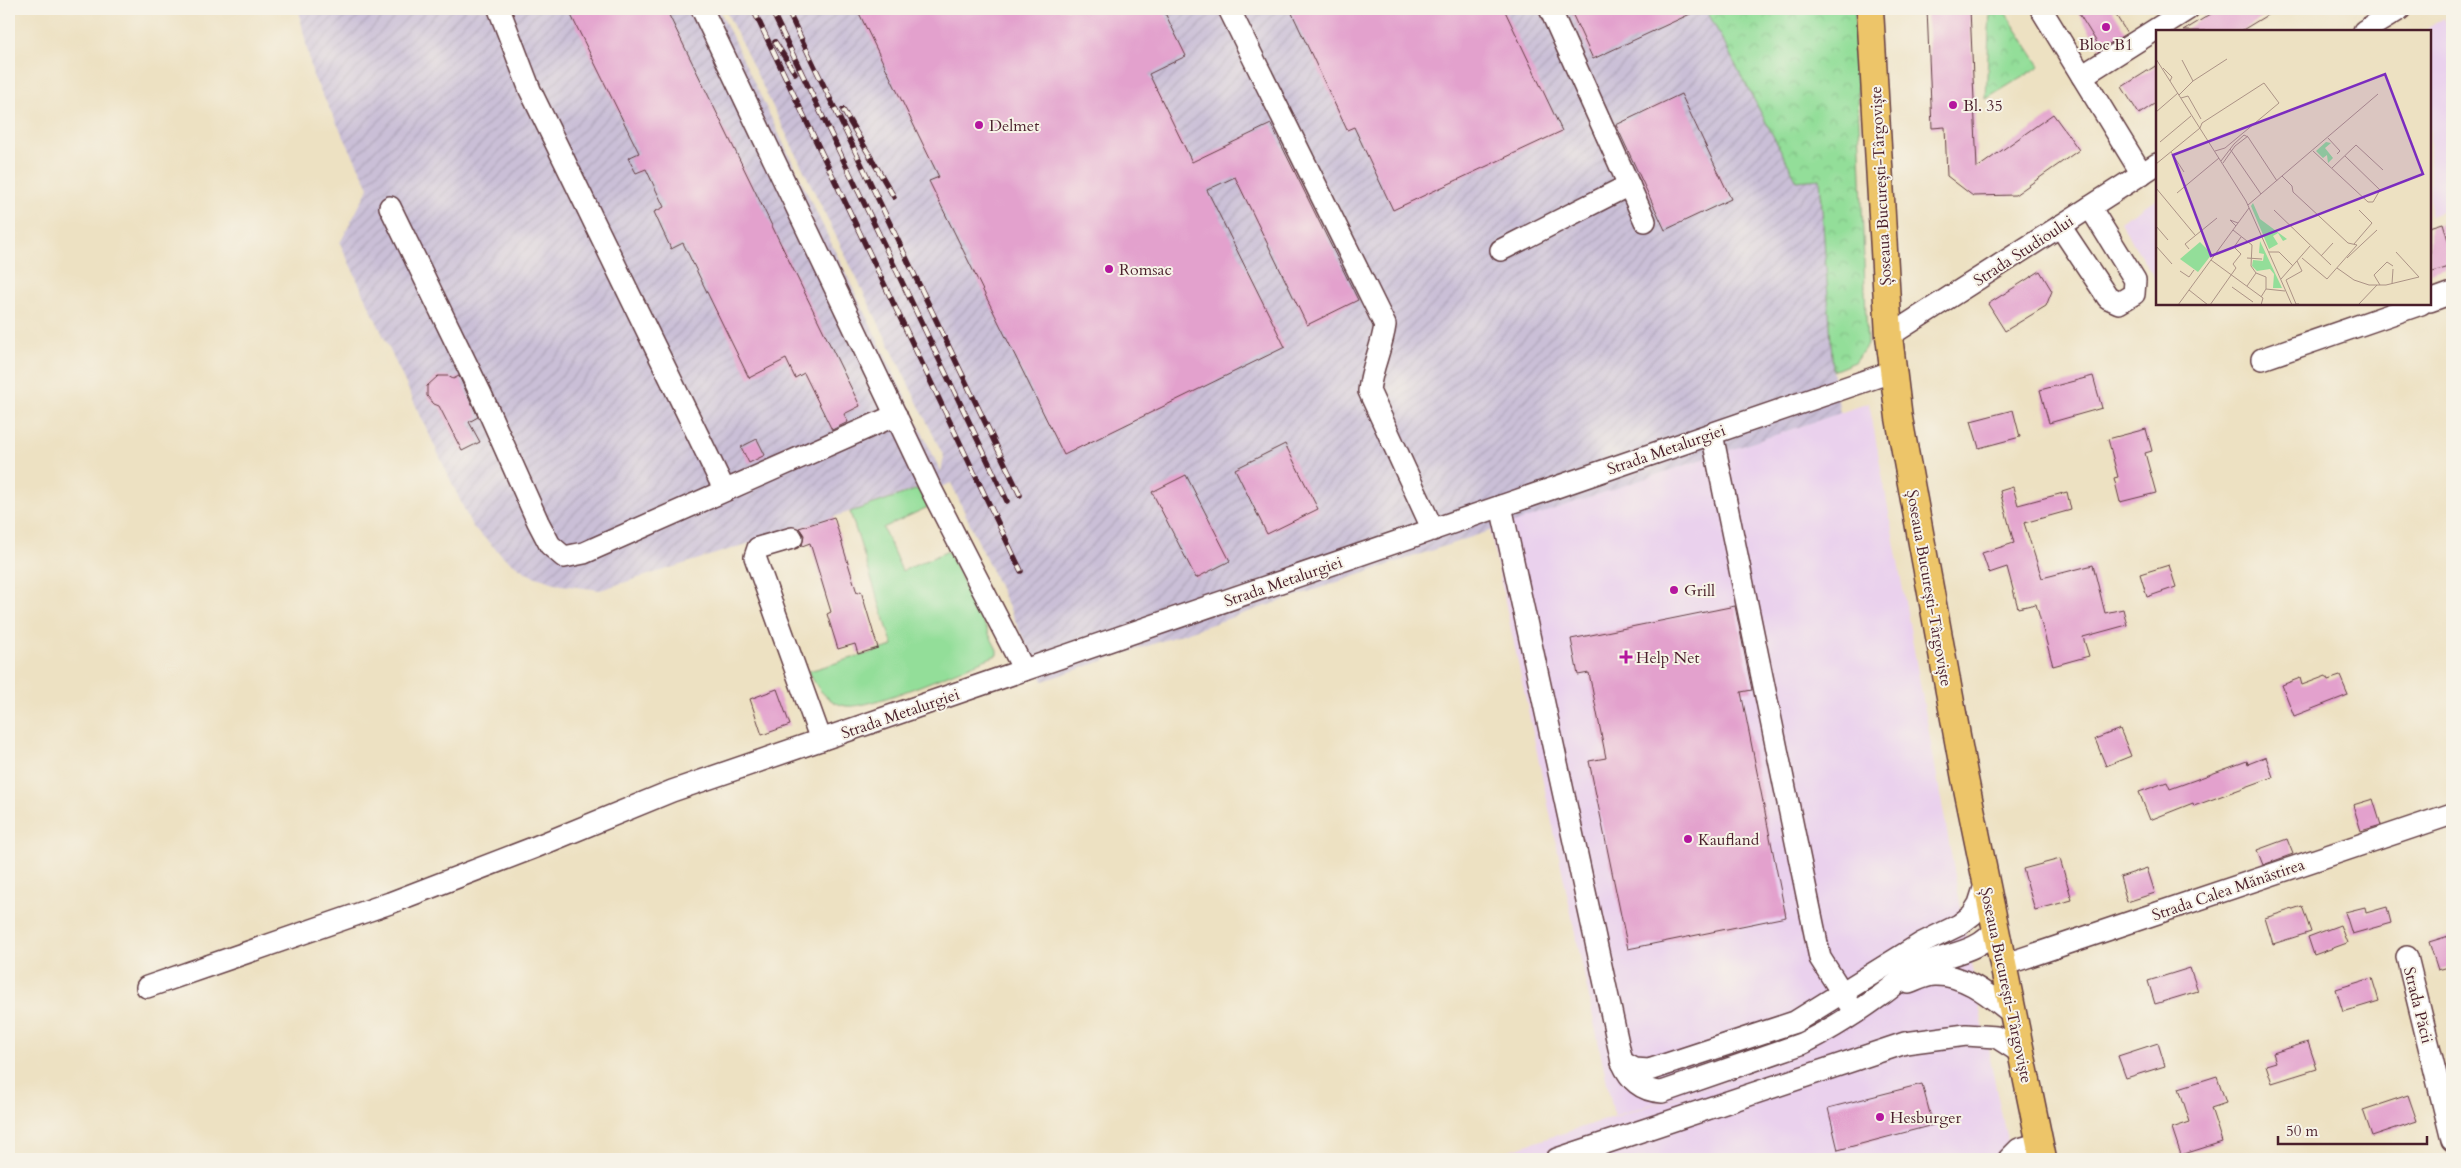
<svg xmlns="http://www.w3.org/2000/svg" width="2461" height="1168" font-family="Cardo,serif">
<style>
.built{fill:#ead1ed}
.industrial{fill:url(#industrial-furrows)}
.green{fill:#93de99;stroke:#6e7e62}
.park{fill:url(#park-crowns);stroke:#6e7e62}
.building{fill:#e3a1cd}
.lines{fill:none;stroke-linecap:round;stroke-linejoin:round}
.minor-casing{stroke:#623c42;stroke-width:24}
.major-casing{stroke:#623c42;stroke-width:29}
.minor{stroke:#fff;stroke-width:21}
.major{stroke:#edc569;stroke-width:26}
.rail-casing{stroke:#4a1f2b;stroke-width:5.5}
.rail{stroke:#f7f3e8;stroke-width:4;stroke-dasharray:11;stroke-linecap:butt}
.poi-dot{fill:#b5179e;stroke:#f7f3e8;stroke-width:2}
.labels{text-anchor:middle;stroke-width:4;stroke-linejoin:round;paint-order:stroke}
.poi-label{font-size:16px;fill:#4a1f2b;stroke:#f7f3e8;text-anchor:start}
.street-label{font-size:16px;fill:#4a1f2b;stroke:#f7f3e8}
.inset-road{fill:none;stroke:#ac9386;stroke-width:1}
.view{fill:#7b2cbf;fill-opacity:0.15;stroke:#7b2cbf;stroke-width:2.5}
.inset-edge{fill:none;stroke:#4a1f2b;stroke-width:2.5}
</style>
<defs>
<pattern id="industrial-furrows" width="10" height="10" patternUnits="userSpaceOnUse" patternTransform="scale(1.25)"><rect width="10" height="10" fill="#cabfd7"/><path d="M-1 1l2-2M0 10L10 0M9 11l2-2" fill="none" stroke="#afa4b9"/></pattern>
<pattern id="park-crowns" width="20" height="18" patternUnits="userSpaceOnUse" patternTransform="scale(1.25)"><rect width="20" height="18" fill="#93de99"/><path d="M2 6a3 3 0 1 1 6 0M12 15a3 3 0 1 1 6 0" fill="none" stroke="#80be84"/></pattern>
</defs>
<rect width="100%" height="100%" fill="#f7f3e8"/>
<filter id="ink" filterUnits="userSpaceOnUse"><feTurbulence type="fractalNoise" baseFrequency=".02" numOctaves="2"/><feDisplacementMap in="SourceGraphic" scale="10" xChannelSelector="R" yChannelSelector="G"/><feConvolveMatrix kernelMatrix="1 2 1 2 8 2 1 2 1" color-interpolation-filters="sRGB"/></filter>
<filter id="wash" filterUnits="userSpaceOnUse"><feTurbulence type="fractalNoise" baseFrequency=".0096" numOctaves="4" result="noise"/><feDisplacementMap in="SourceGraphic" scale="20" xChannelSelector="R" yChannelSelector="G"/><feGaussianBlur stdDeviation="1.12" result="paint"/><feColorMatrix in="noise" values="0 0 0 0 0 0 0 0 0 0 0 0 0 0 0 0 0 1.4 0 .05"/><feComposite in="paint" operator="in"/></filter>
<g filter="url(#wash)">
<rect width="100%" height="100%" fill="#ede1c2"/>
<g class="built">
<path d="M2444,18L2452,36V208L2430,216V31H2423Z"/>
<path d="M2157,198V282L2120,222Z"/>
<path d="M1869,403L1978,1002L2011,1159H1482L1806,1056L1614,1116L1490,530Z"/>
</g>
<path class="industrial" d="M300,9H719L941,472L944,457L725,9H1706L1797,181L1820,179L1833,371L1840,413L1043,681L951,483L941,487L939,481L834,517L600,590L561,585L530,575L505,558L472,526L340,243L369,187L313,76L300,16Z"/>
<path class="green" d="M918,489L928,507L883,528L902,571L948,551L997,650V655C968,666 870,710 846,706C828,703 815,687 809,671L893,646L850,512Z"/>
<g class="park">
<path d="M1706,9H1855L1867,345L1855,362L1833,371L1820,179L1797,181Z"/>
<path d="M1990,9H2003L2040,66L1986,99Z"/>
</g>
<g id="blocks">
<g class="building">
<path d="M568,9H666L860,406L844,414L848,422L832,430L804,373L795,378L786,359L749,378L683,243L671,249L654,212L664,207L646,169L636,173L628,158L639,153Z"/>
<path d="M857,9H1163L1186,56L1149,74L1192,162L1271,124L1358,300L1307,325L1235,177L1207,190L1285,347L1064,455L929,181L939,177Z"/>
<path d="M1290,9H1504L1562,131L1393,210L1354,127L1347,130Z"/>
<path d="M1570,9H1701L1593,59Z"/>
<path d="M1927,9H1970L1977,168L2053,114L2079,150L2015,195L1973,196L1947,176L1945,127L1932,128Z"/>
<path d="M2076,9H2112L2127,33L2101,49Z"/>
<path d="M2219,9H2277L2241,31H2183Z"/>
<path d="M2157,65V102L2139,114L2122,87Z"/>
<path d="M1681,94L1731,199L1665,230L1616,125Z"/>
<path d="M2443,223L2452,254V266L2430,273V227Z"/>
<path d="M2040,271L2052,291L2046,306L2005,331L1988,304Z"/>
<path d="M438,376H448L453,379L459,376L478,417L469,422L480,442L462,451L439,406L434,404L427,396V386Z"/>
<path d="M2093,376L2102,408L2049,423L2040,390Z"/>
<path d="M2013,410L2020,437L1979,448L1971,421Z"/>
<path d="M2146,429L2152,451L2145,453L2156,493L2120,502L2114,478L2118,477L2108,439Z"/>
<path d="M757,439L765,455L749,463L741,447Z"/>
<path d="M1285,444L1318,509L1267,534L1235,469Z"/>
<path d="M1186,475L1230,561L1196,578L1152,492Z"/>
<path d="M2013,487L2018,505L2067,492L2071,510L2024,523L2042,578L2093,565L2105,613L2123,609L2127,625L2083,637L2089,656L2053,666L2036,604L2018,608L2007,567L1989,573L1982,553L2014,543L2000,491Z"/>
<path d="M834,517L857,593L861,591L878,648L858,654L855,644L838,649L827,614L831,612L810,543L802,546L804,535L799,528Z"/>
<path d="M2169,565L2176,587L2147,597L2140,574Z"/>
<path d="M1735,606L1752,690L1741,692L1786,917L1628,949L1589,761L1606,758L1589,673L1578,675L1571,639Z"/>
<path d="M2326,676L2328,680L2340,676L2348,695L2294,716L2282,685L2300,678L2302,685Z"/>
<path d="M777,689L790,725L762,735L750,699Z"/>
<path d="M2120,729L2131,756L2106,766L2095,739Z"/>
<path d="M2266,757L2273,777L2194,806L2193,803L2150,820L2139,792L2167,782L2170,789L2247,761L2248,764Z"/>
<path d="M2373,799L2381,825L2361,831L2353,805Z"/>
<path d="M2287,839L2293,854L2263,865L2257,850Z"/>
<path d="M2060,859L2072,900L2035,910L2023,869Z"/>
<path d="M2147,868L2155,893L2127,902L2120,877Z"/>
<path d="M2302,906L2311,932L2273,944L2265,918Z"/>
<path d="M2365,907L2366,913L2387,907L2391,923L2352,934L2345,912Z"/>
<path d="M2340,925L2347,943L2314,955L2308,937Z"/>
<path d="M2452,935V966L2438,970L2429,942Z"/>
<path d="M2190,968L2198,991L2155,1004L2148,981Z"/>
<path d="M2372,978L2379,1001L2343,1012L2336,989Z"/>
<path d="M2308,1042L2317,1069L2272,1083L2266,1065L2276,1062L2273,1053Z"/>
<path d="M2158,1043L2165,1066L2126,1078L2118,1056Z"/>
<path d="M2217,1076L2226,1103L2211,1108L2222,1142L2181,1155L2172,1128L2190,1122L2179,1088Z"/>
<path d="M1922,1084L1933,1125L1838,1150L1828,1108Z"/>
<path d="M2408,1095L2417,1121L2372,1136L2363,1110Z"/>
</g>
</g>
</g>
<g filter="url(#ink)">
<use href="#blocks" fill-opacity="0" stroke="#623c42" stroke-width="1"/>
<g class="lines">
<defs>
<g id="minor">
<path d="M499,9L530,90L724,489"/>
<path d="M702,9L929,485L1024,670"/>
<path d="M1229,9L1385,325C1382,348 1371,368 1369,391L1433,530"/>
<path d="M1550,9L1645,221"/>
<path d="M2041,9L2142,174"/>
<path d="M2364,31L2400,9"/>
<path d="M2082,76L2188,9"/>
<path d="M390,207L480,392L538,522L550,545L564,557L584,553L896,415"/>
<path d="M2060,226L2108,298L2119,303L2134,294L2135,280L2090,207"/>
<path d="M1501,250L1629,185"/>
<path d="M2430,301L2452,293"/>
<path d="M1889,336L2157,164"/>
<path d="M2262,359L2421,304"/>
<path d="M1712,434L1820,958L1855,1013"/>
<path d="M1501,506L1622,1062C1630,1080 1641,1091 1662,1092L1801,1044C1829,1031 1855,1014 1880,996C1894,987 1905,974 1920,966C1946,953 1979,954 1996,928"/>
<path d="M792,538L758,548L755,557L821,740"/>
<path d="M2407,957L2452,1140"/>
<path d="M2003,965L2452,814"/>
<path d="M1909,983C1917,980 1926,975 1935,975C1965,974 1991,997 2013,1014"/>
<path d="M147,987L390,903L533,848L672,791L1894,371"/>
<path d="M1622,1062L1635,1069L1649,1070L1795,1022L1922,943L1959,925L1972,915L1979,904L1986,882"/>
<path d="M1557,1159L1905,1043L1966,1035L1996,1037L2021,1053"/>
<path d="M2009,1159L2019,1149L2040,1143"/>
</g>
<path id="major" d="M1870,9L1889,336L1899,418L1965,779L2043,1159"/>
</defs>
<use href="#minor" class="minor-casing"/>
<use href="#major" class="major-casing"/>
<use href="#minor" class="minor"/>
<use href="#major" class="major"/>
<defs>
<g id="rail">
<path d="M753,9L1021,571"/>
<path d="M771,9L1007,501"/>
<path d="M787,9L1020,495"/>
<path d="M775,42L795,73"/>
<path d="M843,110L894,197"/>
</g>
</defs>
<use href="#rail" class="rail-casing"/>
<use href="#rail" class="rail"/>
</g>
</g>
<g class="poi-dot">
<circle cx="2106" cy="27" r="5"/>
<circle cx="1953" cy="105" r="5"/>
<circle cx="979" cy="125" r="5"/>
<circle cx="1109" cy="269" r="5"/>
<circle cx="1674" cy="590" r="5"/>
<path d="M1623.5 649.5h5v5h5v5h-5v5h-5v-5h-5v-5h5z"/>
<circle cx="1688" cy="839" r="5"/>
<circle cx="1880" cy="1117" r="5"/>
</g>
<g class="labels">
<g class="poi-label">
<text x="2106" y="50" text-anchor="middle">Bloc B1</text>
<text x="1963" y="111">Bl. 35</text>
<text x="989" y="131">Delmet</text>
<text x="1119" y="275">Romsac</text>
<text x="1684" y="596">Grill</text>
<text x="1636" y="663">Help Net</text>
<text x="1698" y="845">Kaufland</text>
<text x="1890" y="1123">Hesburger</text>
</g>
<g class="street-label">
<text transform="translate(1880 186) rotate(-93)" y="6">Șoseaua București-Târgoviște</text>
<text transform="translate(2023 250) rotate(-33)" y="6">Strada Studioului</text>
<text transform="translate(1666 449) rotate(-19)" y="6">Strada Metalurgiei</text>
<text transform="translate(1283 581) rotate(-19)" y="6">Strada Metalurgiei</text>
<text transform="translate(1930 588) rotate(80)" y="6">Șoseaua București-Târgoviște</text>
<text transform="translate(900 713) rotate(-19)" y="6">Strada Metalurgiei</text>
<text transform="translate(2228 889) rotate(-19)" y="6">Strada Calea Mănăstirea</text>
<text transform="translate(2007 985) rotate(78)" y="6">Șoseaua București-Târgoviște</text>
<text transform="translate(2419 1005) rotate(76)" y="6">Strada Păcii</text>
</g>
</g>
<g transform="translate(2156 30)">
<rect width="275" height="275" fill="#ede1c2"/>
<path d="M170,112L175,113L169,118L177,128L172,133L171,125L167,128L160,121Z" fill="#93de99"/>
<path d="M97,173L104,189L131,209L127,211L122,203L117,206L122,214L113,219L95,176ZM104,211L126,258H117L118,244L114,239L101,241L96,236L97,230L107,231L108,224L103,223ZM44,212L56,224L42,242L24,229Z" fill="#93de99"/>
<path class="inset-road" d="M0,29L90,171L136,275M7,38L16,47L14,51M37,51L71,29M23,65L37,51L26,30M25,68L32,66L45,89M0,82L22,63M92,107L121,151M172,108L184,121L181,124M4,112L35,86M74,119L105,164M157,121L212,172H217L224,160L189,126M15,122L28,142M65,131L78,114L88,105L92,107M67,133L79,116L92,106M0,134L44,98L46,93L108,53L123,73L69,118L59,121M176,138L200,115L227,140M126,146L136,156L137,162L192,213L201,215L171,249L146,228M0,158L39,205M21,163L63,128M92,175L222,64M118,180L175,235M0,196L12,210M80,196L74,190L82,193M77,200L96,215L95,236L100,243L91,256M198,214L216,193L203,180M0,216L16,234M33,219L29,214L61,188M113,222H123L137,236M165,226L177,213M91,228L106,229M191,228L221,200M55,230L107,268L105,275M141,231L146,241L130,250L140,274H143M181,238L198,250L213,255H230L263,247L240,222M24,241L33,247L38,240M100,243L110,247V259M125,249L154,216M236,254L237,239M224,255L218,245L231,232L237,236M76,257L97,272M33,260L52,275M105,267L110,259L129,261M22,275L93,178M54,275L80,238L77,234L85,224L78,217L85,207M202,275L221,255"/>
<path class="view" d="M229,44L267,144L55,226L17,125Z"/>
<rect width="275" height="275" class="inset-edge"/>
</g>
<rect width="2461" height="1168" fill="none" stroke="#f7f3e8" stroke-width="30"/>
<path d="M2278 1136v8h149v-8" fill="none" stroke="#4a1f2b" stroke-width="2.5"/>
<text x="2286" y="1136" font-size="15" fill="#4a1f2b" stroke="#f7f3e8" stroke-width="4" paint-order="stroke">50 m</text>
</svg>
